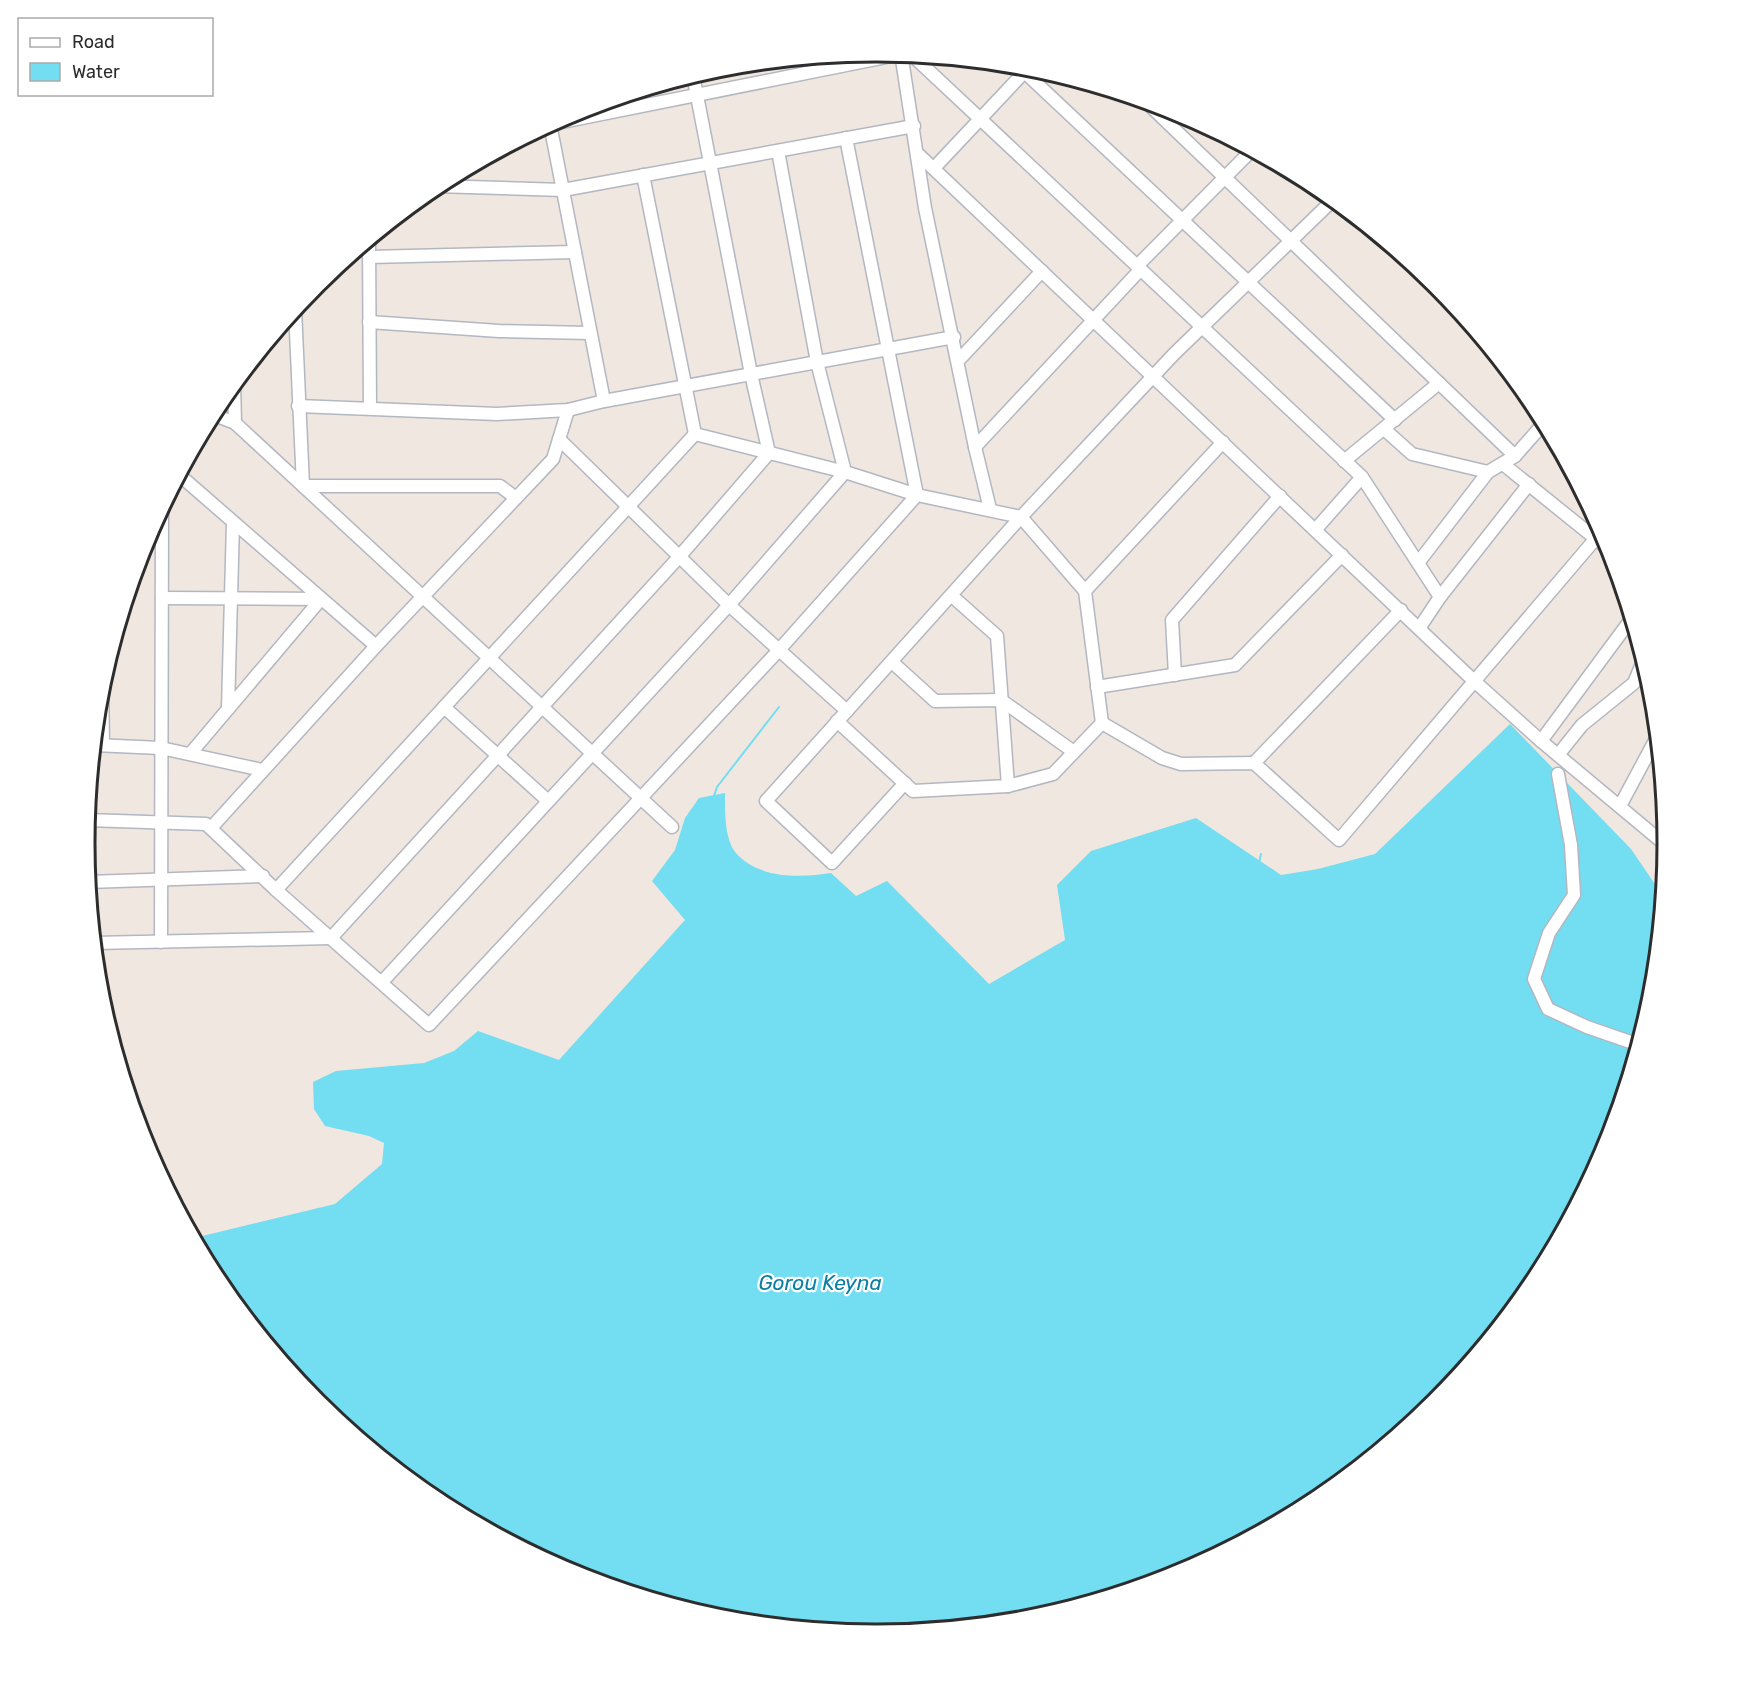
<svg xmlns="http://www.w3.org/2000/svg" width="1753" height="1686" font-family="Rubik,sans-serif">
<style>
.water{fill:#73ddf1}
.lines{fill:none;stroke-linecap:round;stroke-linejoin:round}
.stream{stroke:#73ddf1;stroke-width:2}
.minor-casing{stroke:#b3b7c1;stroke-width:15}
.minor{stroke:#fff;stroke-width:12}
.labels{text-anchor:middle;stroke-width:4.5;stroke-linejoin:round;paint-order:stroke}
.water-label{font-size:21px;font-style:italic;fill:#0c7fa3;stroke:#fff}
.rim{fill:none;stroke:#2d2d2d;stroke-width:3}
</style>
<rect width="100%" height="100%" fill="#efe7e0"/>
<path class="water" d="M1510,724L1631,849L1663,896L1653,998L1608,1146L1535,1283L1436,1403L1316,1502L1179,1575L1031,1620L876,1635L722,1620L573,1575L436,1501L316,1403L218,1283L194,1238L335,1204L382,1164L384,1143L369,1136L325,1126L314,1109L313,1082L336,1071L424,1063L454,1051L478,1031L559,1060L685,920L652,881L675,850L685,818L699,798L725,793C725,810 724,837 735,852C758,879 800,878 831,873L856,896L887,881L989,984L1065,940L1057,885L1091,851L1196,818L1281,875L1318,869L1375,854Z"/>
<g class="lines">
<g class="stream">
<path d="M714,796L717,787L779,707"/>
<path d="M1259,863L1261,854"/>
</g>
<defs>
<g id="minor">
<path d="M901,53L925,208L975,447L990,509"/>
<path d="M911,54L1362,477L1440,597"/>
<path d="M1017,65L1395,420"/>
<path d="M1144,100L1515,456"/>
<path d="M550,124L604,401"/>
<path d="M547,125L901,54"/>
<path d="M918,154L1473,680L1541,741L1668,847"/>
<path d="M934,168L1029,67"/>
<path d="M643,175L695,434"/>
<path d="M435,186L563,190L914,126"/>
<path d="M369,240L370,408"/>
<path d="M369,257L575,252"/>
<path d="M1137,266L1252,150"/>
<path d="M295,309L303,486H500L516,498"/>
<path d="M369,322L499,331L590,333"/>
<path d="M958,361L1042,271"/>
<path d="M234,383L235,423L672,827"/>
<path d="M298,406L497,414L568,410L604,401L954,337"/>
<path d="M212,414L235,423"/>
<path d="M1384,429L1412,454L1488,472"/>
<path d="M695,434L845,472L917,495L1021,517L1085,591L1102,723"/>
<path d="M559,439L729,605L847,711"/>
<path d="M975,447L1140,270"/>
<path d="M1344,461L1439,383"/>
<path d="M1503,464L1611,551"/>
<path d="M177,480L184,479L376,646"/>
<path d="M1316,529L1362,477"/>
<path d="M1418,563L1488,472L1515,456L1545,422"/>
<path d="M1085,591L1223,442"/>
<path d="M162,598L321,599"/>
<path d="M1420,627L1440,597L1529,484"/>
<path d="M892,662L935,701L1001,700L1074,752"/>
<path d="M1175,675L1172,620L1280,496"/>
<path d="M102,680L103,745"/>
<path d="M1097,687L1235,665L1342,555"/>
<path d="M444,707L547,800"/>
<path d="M228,709L233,522"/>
<path d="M837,721L913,791L1008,786L997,636L952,596"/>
<path d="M1102,723L1162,758L1181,764L1254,763L1339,840L1603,530"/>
<path d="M1541,741L1632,618"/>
<path d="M94,745L161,748L262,770"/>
<path d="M190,754L321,599"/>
<path d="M1558,755L1582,725L1634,683L1644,659"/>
<path d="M1254,763L1401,610"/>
<path d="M1558,774L1571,845L1574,895L1549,933L1534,979L1548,1009L1587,1027L1639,1045"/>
<path d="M905,783L832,863L766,801L1021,517L1174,354L1334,199"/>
<path d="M1008,786L1053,774L1102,723"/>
<path d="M1620,806L1658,735"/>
<path d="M87,820L206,824L276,890L429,1025L779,650L917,495L846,138"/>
<path d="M211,828L376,646L553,459L568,410"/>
<path d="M88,882L263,876"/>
<path d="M276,890L695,434"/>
<path d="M161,942L162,507"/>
<path d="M94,943L331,938L679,557L769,453L751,374L693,75"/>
<path d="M382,982L729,605L845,472L817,362L778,151"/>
</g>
</defs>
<use href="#minor" class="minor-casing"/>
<use href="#minor" class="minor"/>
</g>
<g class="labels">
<g class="water-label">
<text x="820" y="1290">Gorou Keyna</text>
</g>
</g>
<path d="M0 0H1753V1686H0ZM95 843a781 781 0 1 1 1562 0a781 781 0 1 1-1562 0Z" fill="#fff" fill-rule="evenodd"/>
<path class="rim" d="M95 843a781 781 0 1 1 1562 0a781 781 0 1 1-1562 0Z"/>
<rect x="18" y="18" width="195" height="78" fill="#ffffff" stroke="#ababab" stroke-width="1.5"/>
<rect x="30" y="38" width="30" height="9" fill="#ffffff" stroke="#ababab" stroke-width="1.5"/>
<text x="72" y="48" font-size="18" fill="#2d2d2d">Road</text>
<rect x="30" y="63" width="30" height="18" fill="#73ddf1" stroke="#ababab" stroke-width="1.5"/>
<text x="72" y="78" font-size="18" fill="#2d2d2d">Water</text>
</svg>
